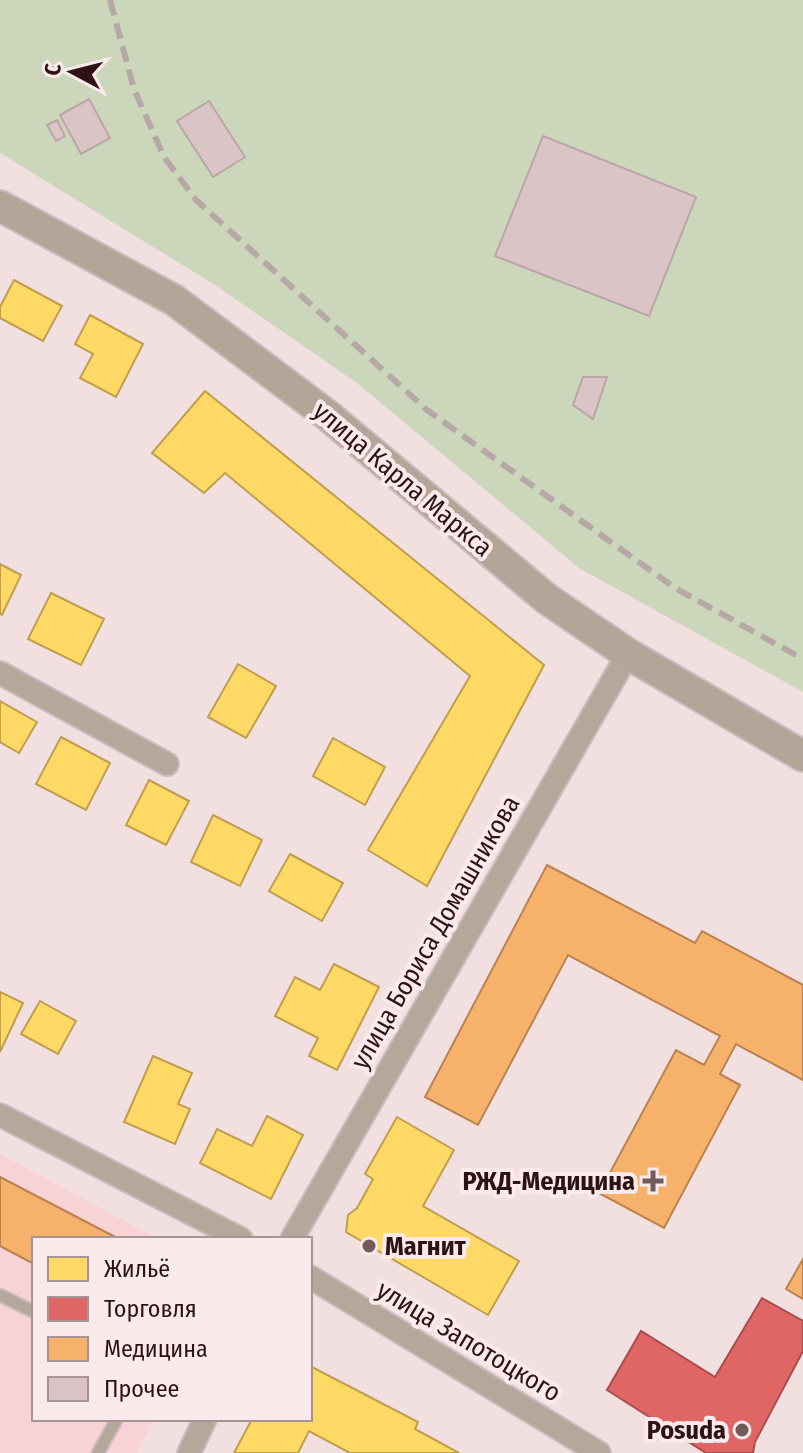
<svg xmlns="http://www.w3.org/2000/svg" width="803" height="1453" font-family="'Fira Sans Condensed',sans-serif">
<style>
.built{fill:#f8d3d5}
.green{fill:#ccd6bb}
.homes{fill:#ffd966;stroke:#c09e4e;stroke-width:2}
.shops{fill:#e06666;stroke:#ab4d4e;stroke-width:2}
.health{fill:#f6b26b;stroke:#ba8251;stroke-width:2}
.building{fill:#dbc4c6;stroke:#baa5a7;stroke-width:2}
.lines{fill:none;stroke-linecap:round;stroke-linejoin:round}
.lane-casing{stroke:#cdbdbe;stroke-width:15}
.street-casing{stroke:#cdbdbe;stroke-width:26}
.secondary-casing{stroke:#cdbdbe;stroke-width:34}
.lane{stroke:#b3a89b;stroke-width:11}
.street{stroke:#b3a89b;stroke-width:22}
.secondary{stroke:#b4a599;stroke-width:30}
.rail{stroke:#b6a8a4;stroke-width:6;stroke-dasharray:16 8;stroke-linecap:butt}
.poi-dot{fill:#735b5c;stroke:#fbeaeb;stroke-width:3}
.labels{text-anchor:middle;stroke-width:8;stroke-linejoin:round;paint-order:stroke}
.street-label{font-size:26px;fill:#2e1315;stroke:#fbeaeb}
.poi-label{font-size:26px;font-weight:bold;fill:#2e1315;stroke:#fbeaeb;text-anchor:end}
</style>
<rect width="100%" height="100%" fill="#f2e0e1"/>
<path class="built" d="M0,1154L158,1239H34V1419H154L137,1453H0Z"/>
<path class="green" d="M0,0H803V692L579,568L357,383L215,285L0,153Z"/>
<g class="homes">
<path d="M14,280L62,306L43,341L0,318V307Z"/>
<path d="M90,315L143,344L116,397L80,378L93,354L75,344Z"/>
<path d="M205,391L544,665L427,886L368,850L470,676L225,473L204,493L152,453Z"/>
<path d="M0,564L21,575L2,615L0,614Z"/>
<path d="M51,593L104,619L81,665L28,639Z"/>
<path d="M238,664L276,686L246,738L208,717Z"/>
<path d="M0,701L37,722L19,753L0,742Z"/>
<path d="M61,737L110,763L86,810L36,784Z"/>
<path d="M333,738L385,767L365,805L313,776Z"/>
<path d="M149,780L189,801L166,845L126,825Z"/>
<path d="M213,815L262,840L240,886L191,862Z"/>
<path d="M290,854L343,883L322,921L269,891Z"/>
<path d="M334,964L379,987L337,1070L309,1056L318,1038L275,1016L295,977L320,990Z"/>
<path d="M0,992L23,1003L0,1052Z"/>
<path d="M40,1001L76,1021L58,1054L21,1034Z"/>
<path d="M153,1056L192,1073L178,1104L190,1109L175,1144L124,1122Z"/>
<path d="M267,1116L303,1135L271,1199L200,1163L217,1129L252,1146Z"/>
<path d="M397,1117L454,1150L423,1206L519,1261L488,1315L346,1232L348,1215L357,1208L373,1179L365,1174Z"/>
<path d="M310,1366L418,1422L415,1429L459,1453H350L309,1431L298,1453H234L252,1419H310Z"/>
</g>
<path class="shops" d="M762,1298L803,1321V1351L755,1442L753,1453H706L607,1390L641,1331L715,1377Z"/>
<g class="health">
<path d="M547,865L695,943L702,931L803,985V1080L736,1044L720,1074L740,1085L664,1228L599,1193L676,1050L704,1065L720,1036L568,955L478,1125L425,1097Z"/>
<path d="M0,1177L119,1239H34V1264L0,1246Z"/>
<path d="M803,1259V1299L786,1289Z"/>
</g>
<g class="building">
<path d="M89,99L110,138L81,154L60,115Z"/>
<path d="M209,101L245,157L213,177L177,121Z"/>
<path d="M57,120L65,136L56,141L47,125Z"/>
<path d="M543,136L696,197L649,316L495,256Z"/>
<path d="M583,377H607L593,419L573,405Z"/>
</g>
<g class="lines">
<defs>
<g id="lane">
<path d="M0,1295L34,1312"/>
<path d="M98,1453L117,1419"/>
</g>
<g id="street">
<path d="M0,673L167,764"/>
<path d="M0,1115L241,1239"/>
<path d="M292,1239L628,654"/>
<path d="M310,1277L599,1453"/>
<path d="M189,1453L205,1419"/>
</g>
<path id="secondary" d="M0,206L174,300L326,414L547,599L628,654L803,756"/>
</defs>
<use href="#lane" class="lane-casing"/>
<use href="#street" class="street-casing"/>
<use href="#secondary" class="secondary-casing"/>
<use href="#lane" class="lane"/>
<use href="#street" class="street"/>
<use href="#secondary" class="secondary"/>
<path class="rail" d="M110,0L134,89L164,157L196,200L427,410L675,588L803,659"/>
</g>
<g class="poi-dot">
<path d="M649 1169h8v8h8v8h-8v8h-8v-8h-8v-8h8z"/>
<circle cx="369" cy="1246" r="8"/>
<circle cx="742" cy="1430" r="8"/>
</g>
<g class="labels">
<g class="street-label">
<text transform="translate(403 479) rotate(40)" y="9">улица Карла Маркса</text>
<text transform="translate(435 932) rotate(-60)" y="9">улица Бориса Домашникова</text>
<text transform="translate(469 1341) rotate(31)" y="9">улица Запотоцкого</text>
</g>
<g class="poi-label">
<text x="635" y="1190">РЖД-Медицина</text>
<text x="385" y="1255" text-anchor="start">Магнит</text>
<text x="726" y="1439">Posuda</text>
</g>
</g>
<rect x="32" y="1237" width="280" height="184" fill="#fbeaeb" stroke="#a99495" stroke-width="2"/>
<rect x="48" y="1257" width="40" height="24" fill="#ffd966" stroke="#a99495" stroke-width="2"/>
<text x="104" y="1277" font-size="24" fill="#2e1315">Жильё</text>
<rect x="48" y="1297" width="40" height="24" fill="#e06666" stroke="#a99495" stroke-width="2"/>
<text x="104" y="1317" font-size="24" fill="#2e1315">Торговля</text>
<rect x="48" y="1337" width="40" height="24" fill="#f6b26b" stroke="#a99495" stroke-width="2"/>
<text x="104" y="1357" font-size="24" fill="#2e1315">Медицина</text>
<rect x="48" y="1377" width="40" height="24" fill="#dbc4c6" stroke="#a99495" stroke-width="2"/>
<text x="104" y="1397" font-size="24" fill="#2e1315">Прочее</text>
<g transform="translate(72 72) rotate(277)" stroke="#fbeaeb" stroke-width="6" paint-order="stroke">
<path d="M0-6L14 30L0 20L-14 30Z" fill="#2e1315"/>
<text y="-12" font-size="22" font-weight="bold" text-anchor="middle" fill="#2e1315">С</text>
</g>
</svg>
